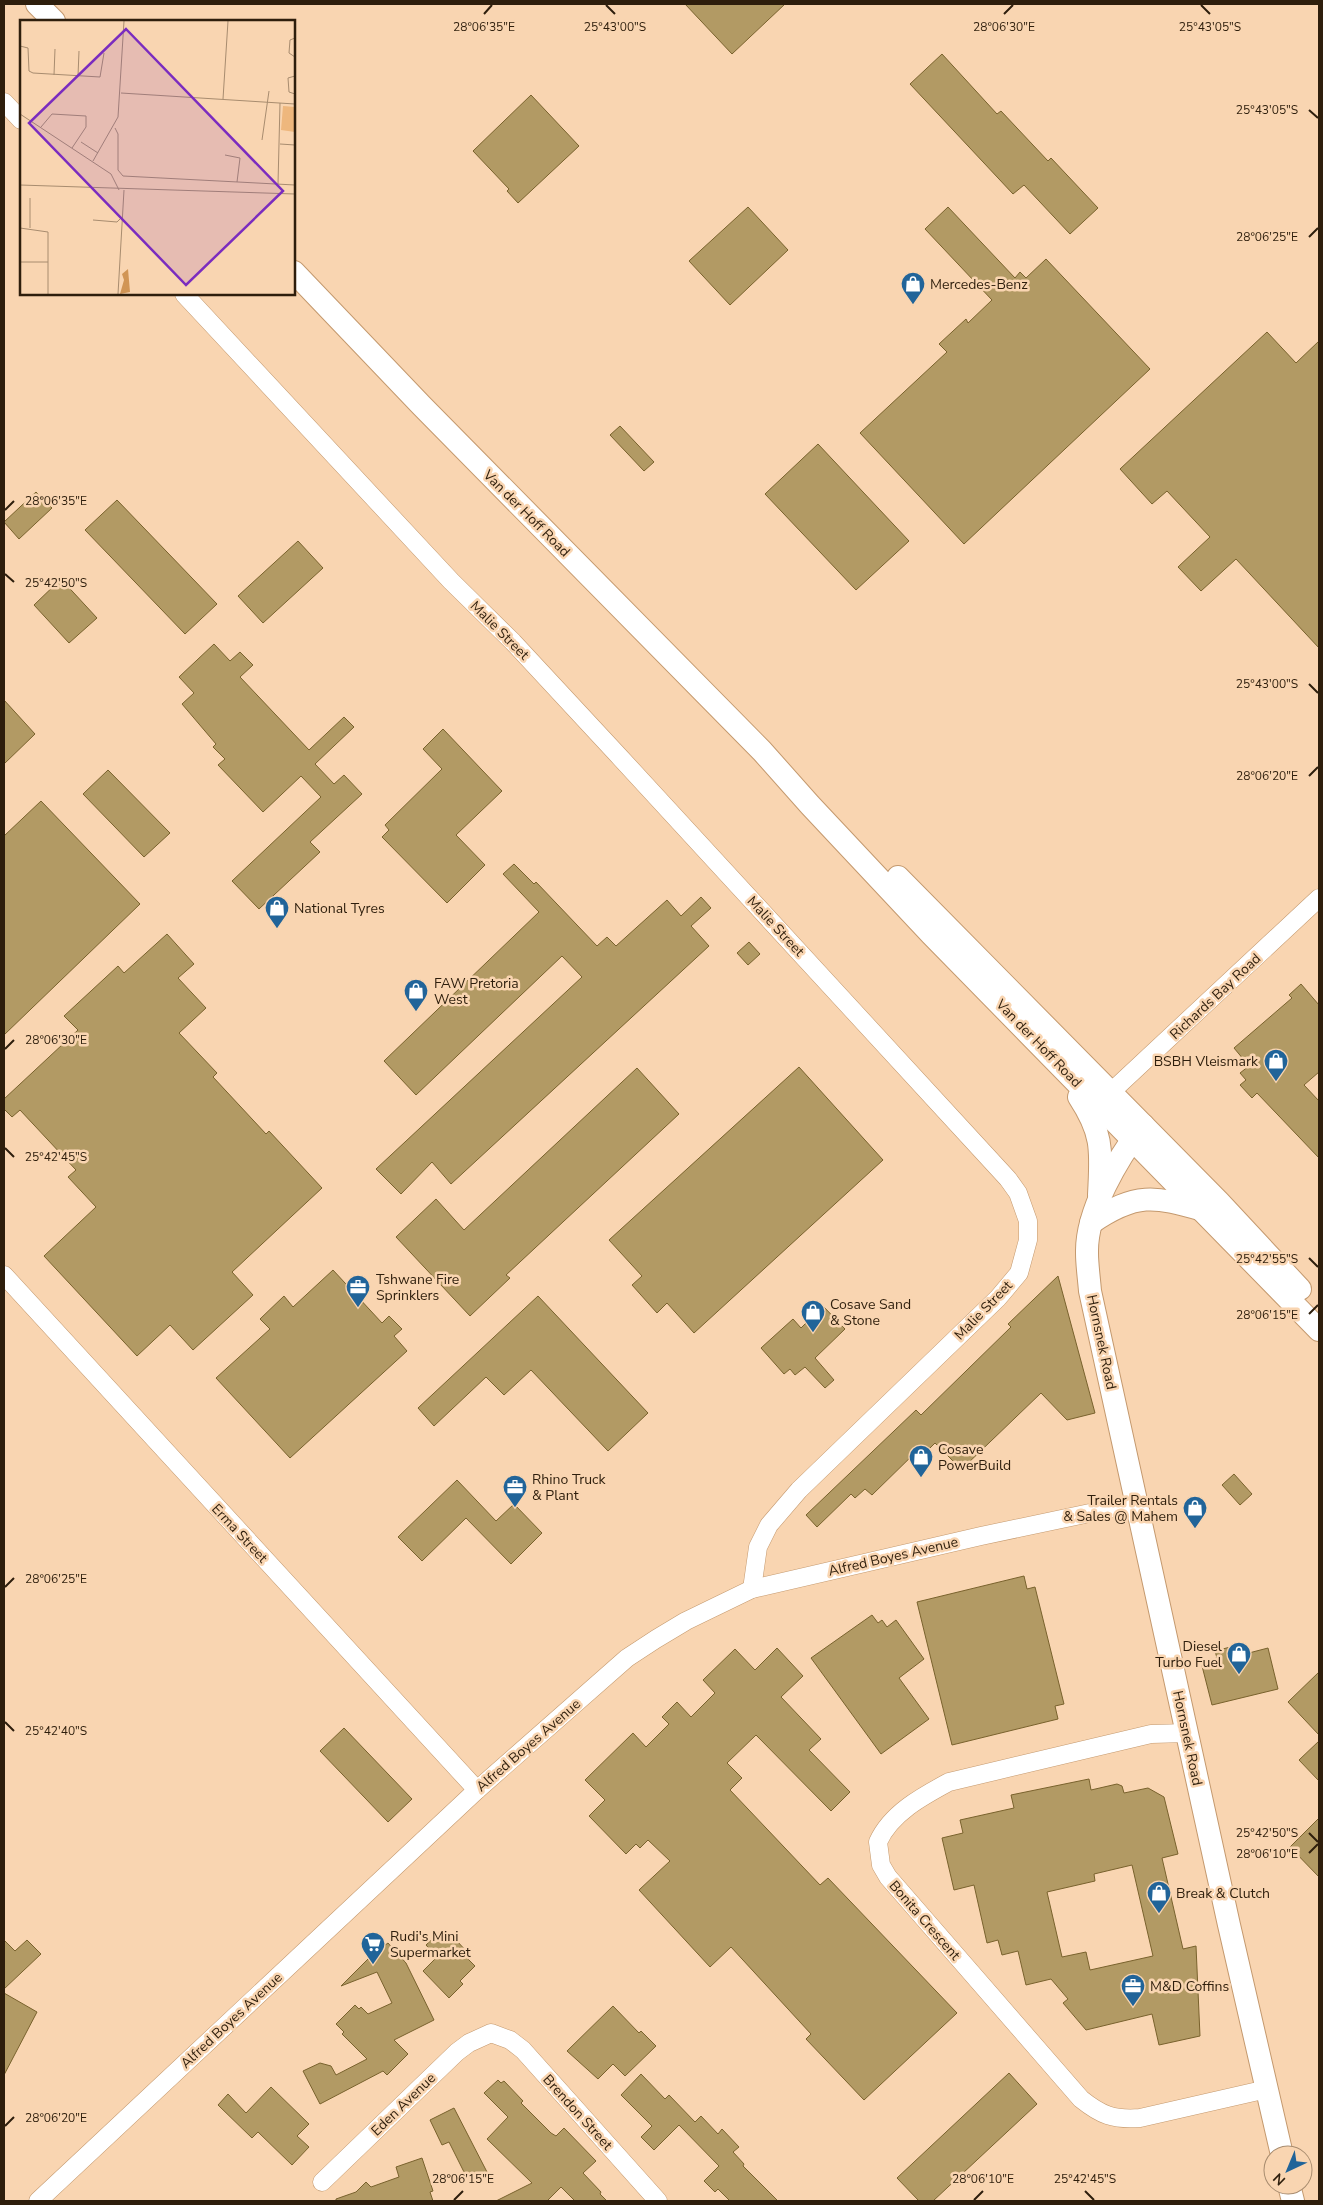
<svg xmlns="http://www.w3.org/2000/svg" width="1323" height="2205" font-family="'Nunito Sans',sans-serif">
<style>
.building{fill:#b29a64;stroke:#79622d;fill-rule:evenodd}
.lines{fill:none;stroke-linecap:round;stroke-linejoin:round}
.minor-casing{stroke:#c4996e;stroke-width:19}
.major-casing{stroke:#c4996e;stroke-width:24}
.minor{stroke:#fff;stroke-width:18}
.major{stroke:#fff;stroke-width:22}
.ticks{fill:none;stroke:#2e1e0c;stroke-width:2}
.labels{text-anchor:middle;stroke-width:5;stroke-linejoin:round;paint-order:stroke}
.poi-label{font-size:14px;fill:#2e1e0c;stroke:#f9d5b1;text-anchor:start}
.street-label{font-size:14px;fill:#2e1e0c;stroke:#f9d5b1}
.inset-road{fill:none;stroke:#a88c6f;stroke-width:1}
.view{fill:#7b2cbf;fill-opacity:0.15;stroke:#7b2cbf;stroke-width:2.5}
.inset-edge{fill:none;stroke:#2e1e0c;stroke-width:2.5}
.ticks-label{font-size:12px;text-anchor:middle;fill:#2e1e0c;stroke:#f9d5b1;stroke-width:5;stroke-linejoin:round;paint-order:stroke}
</style>
<rect width="100%" height="100%" fill="#f9d5b1"/>
<g class="building">
<path d="M685,4H785L732,54Z"/>
<path d="M942,54L997,114L1001,111L1048,161L1051,158L1098,208L1070,234L1024,185L1013,194L910,84Z"/>
<path d="M531,95L579,146L518,203L507,191L509,189L473,151Z"/>
<path d="M748,207L788,250L730,305L689,261Z"/>
<path d="M948,207L1015,278L1020,272L1026,278L1046,259L1150,369L964,544L860,433L947,352L939,344L966,319L968,323L992,300L925,229Z"/>
<path d="M1267,332L1296,363L1319,341V648L1236,559L1201,591L1178,567L1210,537L1167,491L1152,504L1120,469Z"/>
<path d="M620,426L654,462L644,471L610,435Z"/>
<path d="M818,444L909,541L856,590L765,494Z"/>
<path d="M36,492L52,508L19,539L4,522Z"/>
<path d="M117,500L217,604L185,634L85,530Z"/>
<path d="M298,541L323,568L263,623L238,596Z"/>
<path d="M61,579L97,618L69,643L34,605Z"/>
<path d="M214,644L230,661L240,652L253,665L240,677L309,750L344,717L354,727L315,764L334,784L344,775L362,794L310,842L320,852L259,909L232,881L321,797L301,776L263,812L218,765L225,759L213,747L216,744L182,704L194,693L179,677Z"/>
<path d="M4,700L35,734L4,764Z"/>
<path d="M443,729L502,791L456,835L485,865L447,903L382,837L389,830L385,825L442,769L423,749Z"/>
<path d="M108,770L170,833L144,857L83,794Z"/>
<path d="M41,801L140,904L4,1035V836Z"/>
<path d="M514,864L534,884L536,882L597,946L607,937L616,946L667,900L681,916L701,897L711,908L691,926L709,946L451,1184L432,1162L401,1194L376,1169L582,977L562,956L416,1095L384,1061L539,912L503,874Z"/>
<path d="M167,934L194,964L178,978L206,1008L179,1033L217,1073L213,1077L266,1134L269,1131L322,1188L232,1272L253,1295L193,1350L170,1325L137,1356L44,1256L96,1207L68,1177L76,1170L20,1110L12,1117L4,1109V1099L78,1030L64,1016L118,966L124,973Z"/>
<path d="M749,942L760,954L748,965L737,953Z"/>
<path d="M1301,984L1319,1005V1072L1304,1085L1319,1101V1158L1257,1093L1252,1098L1240,1085L1246,1080L1240,1073L1249,1066L1234,1048L1292,998L1289,995Z"/>
<path d="M799,1067L883,1160L694,1333L667,1303L657,1313L632,1285L642,1276L609,1240Z"/>
<path d="M637,1068L679,1114L506,1275L510,1278L470,1316L396,1237L436,1199L464,1230Z"/>
<path d="M333,1270L382,1323L389,1316L402,1329L394,1336L407,1351L290,1458L216,1378L270,1329L260,1319L284,1296L293,1307Z"/>
<path d="M1058,1276L1095,1413L1067,1420L1041,1393L965,1466L960,1460L956,1464L935,1443L925,1453L920,1448L872,1495L865,1489L855,1498L851,1494L817,1527L806,1515L916,1410L921,1415L1011,1327L1008,1324Z"/>
<path d="M538,1296L648,1413L608,1451L531,1370L504,1395L486,1377L434,1426L418,1408Z"/>
<path d="M823,1306L845,1329L815,1358L834,1380L825,1388L805,1367L795,1375L790,1369L784,1374L761,1348L793,1319L801,1328Z"/>
<path d="M1234,1474L1252,1494L1240,1505L1222,1485Z"/>
<path d="M457,1480L496,1521L514,1504L542,1533L511,1564L466,1518L422,1561L398,1537Z"/>
<path d="M1024,1576L1027,1589L1035,1587L1064,1704L1055,1706L1058,1719L952,1745L917,1602Z"/>
<path d="M872,1615L878,1623L882,1620L887,1627L896,1620L924,1659L899,1678L929,1719L881,1754L811,1658Z"/>
<path d="M1242,1644L1245,1654L1268,1648L1278,1689L1212,1705L1201,1662L1217,1658L1215,1651Z"/>
<path d="M777,1648L803,1676L781,1697L821,1739L809,1750L850,1792L831,1811L756,1735L727,1763L742,1778L730,1790L820,1885L828,1878L957,2013L864,2100L806,2039L811,2034L731,1947L710,1967L639,1890L670,1861L648,1840L640,1848L636,1844L626,1854L589,1816L605,1800L585,1780L633,1733L646,1747L669,1724L662,1717L677,1702L691,1717L715,1693L703,1680L735,1649L755,1670Z"/>
<path d="M1319,1672V1735L1288,1702Z"/>
<path d="M344,1728L412,1799L388,1822L320,1751Z"/>
<path d="M1319,1741V1781L1299,1760Z"/>
<path d="M1089,1779L1091,1790L1117,1784L1122,1786L1124,1793L1148,1788L1164,1797L1178,1854L1162,1858L1183,1949L1196,1946L1200,2036L1159,2045L1152,2014L1086,2030L1063,2003L1068,1999L1051,1979L1026,1985L1018,1951L1002,1955L998,1940L987,1943L974,1885L954,1890L942,1838L963,1833L960,1820L1014,1808L1011,1795ZM1132,1865L1153,1956L1090,1970L1086,1952L1062,1957L1047,1892L1095,1881L1094,1874Z"/>
<path d="M1319,1818V1877L1290,1847Z"/>
<path d="M442,1930L454,1942L456,1940L469,1954L466,1957L475,1966L460,1981L463,1984L449,1998L423,1971L437,1957L426,1945Z"/>
<path d="M4,1940L15,1951L27,1940L41,1954L4,1989Z"/>
<path d="M388,1943L406,1963L434,2020L394,2040L408,2054L387,2075L383,2071L320,2104L303,2071L320,2063L331,2066L336,2075L367,2059L342,2034L344,2032L336,2024L355,2005L359,2009L361,2007L368,2014L392,2003L377,1972L341,1986L373,1954Z"/>
<path d="M4,1993L37,2012L4,2075Z"/>
<path d="M613,2006L639,2033L641,2031L656,2046L625,2076L613,2064L598,2079L567,2051Z"/>
<path d="M1009,2073L1037,2104L933,2201H919L897,2178Z"/>
<path d="M641,2074L665,2099L669,2095L695,2122L701,2116L718,2134L722,2129L739,2147L733,2152L744,2164L743,2166L778,2201H730L718,2189L715,2192L704,2181L719,2166L679,2125L654,2150L641,2137L652,2126L621,2095Z"/>
<path d="M498,2080L501,2083L504,2081L523,2101L521,2103L551,2133L556,2136L564,2128L596,2161L583,2173L601,2192L600,2194L607,2201H575L561,2187L547,2201H496L532,2183L487,2139L508,2117L484,2093Z"/>
<path d="M271,2087L309,2124L297,2136L309,2147L292,2165L258,2132L252,2138L218,2105L228,2094L246,2113Z"/>
<path d="M454,2108L487,2172L475,2178L472,2173L466,2176L449,2142L442,2145L430,2120Z"/>
<path d="M422,2158L433,2191L430,2192L433,2201H336V2199L356,2192L366,2182L371,2187L399,2177L396,2167Z"/>
</g>
<g class="lines">
<defs>
<g id="minor">
<path d="M4,102L21,120"/>
<path d="M184,294L451,581L513,642L617,754L1008,1179L1018,1193L1028,1221V1240L1019,1273L998,1298L799,1490L769,1525L758,1547L752,1589"/>
<path d="M1110,1093L1319,898"/>
<path d="M4,1275L477,1790"/>
<path d="M1187,1733L1151,1734L949,1782C923,1796 891,1813 878,1842L881,1865L888,1877L1081,2099C1101,2115 1113,2120 1140,2118L1267,2089"/>
<path d="M322,2182L457,2052L469,2043L491,2033L510,2040L523,2050L658,2201"/>
<path d="M38,2201L477,1790L627,1658L656,1639L686,1621L752,1589L981,1536L1137,1503"/>
</g>
<g id="major">
<path d="M37,4L54,21"/>
<path d="M294,272L421,405L762,751L810,805L931,934L1319,1330"/>
<path d="M898,877L1219,1202L1300,1289"/>
<path d="M1079,1097C1104,1135 1101,1152 1099,1195"/>
<path d="M1143,1125C1118,1158 1086,1211 1087,1253C1087,1265 1089,1278 1090,1291L1229,1925L1282,2155"/>
<path d="M1091,1223C1136,1192 1154,1196 1203,1210"/>
<path d="M1289,2185L1293,2201"/>
</g>
</defs>
<use href="#minor" class="minor-casing"/>
<use href="#major" class="major-casing"/>
<use href="#minor" class="minor"/>
<use href="#major" class="major"/>
</g>
<path class="ticks" d="M606,5L615,14M1201,5L1210,14M484,14L492,5M1004,14L1013,5M1309,110L1318,118M1309,237L1318,228M5,510L14,501M5,574L14,582M1309,684L1318,693M1309,776L1318,767M5,1049L14,1040M5,1148L14,1157M1309,1258L1318,1267M1309,1314L1318,1305M5,1587L14,1578M5,1722L14,1731M1309,1833L1318,1842M1309,1853L1318,1844M5,2126L14,2117M1085,2191L1094,2200M454,2200L463,2191M974,2200L983,2191"/>
<defs>
<symbol id="shop-pin" viewBox="-11 -11 22 30"><path d="M0 17L-7.5 6A9.5 9.5 0 1 1 7.5 6Z" fill="#216499" stroke="#f9d5b1"/><path d="M-5-2.5h2.3a2.7 3.5 0 0 1 5.4 0H5L5.5 6h-11ZM-1.5-2.5h3a1.5 2.3 0 0 0-3 0Z" fill="#fff"/></symbol>
<symbol id="office-pin" viewBox="-11 -11 22 30"><path d="M0 17L-7.5 6A9.5 9.5 0 1 1 7.5 6Z" fill="#216499" stroke="#f9d5b1"/><path d="M-6-3h4V-5.5h4V-3h4V5H-6ZM-1-4.5V-3h2v-1.5ZM-6 0V1H6V0Z" fill="#fff"/></symbol>
<symbol id="supermarket-pin" viewBox="-11 -11 22 30"><path d="M0 17L-7.5 6A9.5 9.5 0 1 1 7.5 6Z" fill="#216499" stroke="#f9d5b1"/><path d="M-6-5.5h2.5l.6 2H6L4.5 2H-2.5L-4.4-4H-6ZM-1.5 3.2a1.3 1.3 0 1 0 .1 0ZM3 3.2a1.3 1.3 0 1 0 .1 0Z" fill="#fff"/></symbol>
</defs>
<g fill-rule="evenodd">
<use href="#shop-pin" x="899" y="270" width="28" height="38"/>
<use href="#shop-pin" x="263" y="894" width="28" height="38"/>
<use href="#shop-pin" x="402" y="977" width="28" height="38"/>
<use href="#shop-pin" x="1262" y="1047" width="28" height="38"/>
<use href="#office-pin" x="344" y="1273" width="28" height="38"/>
<use href="#shop-pin" x="799" y="1298" width="28" height="38"/>
<use href="#shop-pin" x="907" y="1443" width="28" height="38"/>
<use href="#office-pin" x="501" y="1473" width="28" height="38"/>
<use href="#shop-pin" x="1181" y="1494" width="28" height="38"/>
<use href="#shop-pin" x="1225" y="1640" width="28" height="38"/>
<use href="#shop-pin" x="1145" y="1879" width="28" height="38"/>
<use href="#supermarket-pin" x="359" y="1930" width="28" height="38"/>
<use href="#office-pin" x="1119" y="1972" width="28" height="38"/>
</g>
<g class="labels">
<g class="poi-label">
<text x="930" y="289">Mercedes-Benz</text>
<text x="294" y="913">National Tyres</text>
<text x="434" y="988">FAW Pretoria<tspan x="434" dy="16">West</tspan></text>
<text x="1258" y="1066" text-anchor="end">BSBH Vleismark</text>
<text x="376" y="1284">Tshwane Fire<tspan x="376" dy="16">Sprinklers</tspan></text>
<text x="830" y="1309">Cosave Sand<tspan x="830" dy="16">&amp; Stone</tspan></text>
<text x="938" y="1454">Cosave<tspan x="938" dy="16">PowerBuild</tspan></text>
<text x="532" y="1484">Rhino Truck<tspan x="532" dy="16">&amp; Plant</tspan></text>
<text x="1178" y="1505" text-anchor="end">Trailer Rentals<tspan x="1178" dy="16">&amp; Sales @ Mahem</tspan></text>
<text x="1222" y="1651" text-anchor="end">Diesel<tspan x="1222" dy="16">Turbo Fuel</tspan></text>
<text x="1176" y="1898">Break &amp; Clutch</text>
<text x="390" y="1941">Rudi's Mini<tspan x="390" dy="16">Supermarket</tspan></text>
<text x="1150" y="1991">M&amp;D Coffins</text>
</g>
<g class="street-label">
<text transform="translate(527 513) rotate(45)" y="5">Van der Hoff Road</text>
<text transform="translate(500 630) rotate(45)" y="5">Malie Street</text>
<text transform="translate(776 926) rotate(47)" y="5">Malie Street</text>
<text transform="translate(1215 996) rotate(-43)" y="5">Richards Bay Road</text>
<text transform="translate(1039 1043) rotate(46)" y="5">Van der Hoff Road</text>
<text transform="translate(983 1310) rotate(-46)" y="5">Malie Street</text>
<text transform="translate(1102 1342) rotate(78)" y="5">Hornsnek Road</text>
<text transform="translate(240 1533) rotate(47)" y="5">Erma Street</text>
<text transform="translate(893 1556) rotate(-13)" y="5">Alfred Boyes Avenue</text>
<text transform="translate(1188 1738) rotate(78)" y="5">Hornsnek Road</text>
<text transform="translate(528 1745) rotate(-41)" y="5">Alfred Boyes Avenue</text>
<text transform="translate(925 1920) rotate(49)" y="5">Bonita Crescent</text>
<text transform="translate(231 2020) rotate(-43)" y="5">Alfred Boyes Avenue</text>
<text transform="translate(403 2104) rotate(-44)" y="5">Eden Avenue</text>
<text transform="translate(578 2112) rotate(48)" y="5">Brendon Street</text>
</g>
</g>
<g transform="translate(20 20)">
<rect width="275" height="275" fill="#f9d5b1"/>
<path d="M263,86L275,87V112L261,110Z" fill="#eeb77d"/>
<path d="M108,249L110,272L100,274L104,260L102,254Z" fill="#d19555"/>
<path class="inset-road" d="M275,18L270,20L269,33L275,37M0,26L8,28L9,51L13,53L80,57L84,33M34,55L35,29M58,56L59,31M275,56L268,58L269,72L275,74M101,73L275,84M203,79L208,1M0,94L91,154L99,170M21,107L32,94L66,96V107L52,128M95,108L98,114V150L103,156L275,165M242,120L249,71M61,122L78,133M260,124L275,125M205,135L220,138L217,162M73,141L98,97L104,1M258,164L260,83M0,165L275,174M73,200L97,202L102,197M0,208L28,212V274M10,208V178M0,242H28M98,274L104,170"/>
<path class="view" d="M106,9L263,171L166,265L9,103Z"/>
<rect width="275" height="275" class="inset-edge"/>
</g>
<g class="ticks-label">
<text x="615" y="31">25°43'00"S</text>
<text x="1210" y="31">25°43'05"S</text>
<text x="484" y="31">28°06'35"E</text>
<text x="1004" y="31">28°06'30"E</text>
<text x="1267" y="114">25°43'05"S</text>
<text x="1267" y="241">28°06'25"E</text>
<text x="56" y="505">28°06'35"E</text>
<text x="56" y="587">25°42'50"S</text>
<text x="1267" y="688">25°43'00"S</text>
<text x="1267" y="780">28°06'20"E</text>
<text x="56" y="1044">28°06'30"E</text>
<text x="56" y="1161">25°42'45"S</text>
<text x="1267" y="1263">25°42'55"S</text>
<text x="1267" y="1319">28°06'15"E</text>
<text x="56" y="1583">28°06'25"E</text>
<text x="56" y="1735">25°42'40"S</text>
<text x="1267" y="1837">25°42'50"S</text>
<text x="1267" y="1858">28°06'10"E</text>
<text x="56" y="2122">28°06'20"E</text>
<text x="463" y="2183">28°06'15"E</text>
<text x="983" y="2183">28°06'10"E</text>
<text x="1085" y="2183">25°42'45"S</text>
</g>
<rect width="1323" height="2205" fill="none" stroke="#2e1e0c" stroke-width="10"/>
<g transform="translate(1288 2170) rotate(224)"><circle r="24" fill="#f9d5b1" stroke="#a88c6f"/>
<path d="M0-4L9 19L0 12L-9 19Z" fill="#216499"/>
<text y="-8" font-size="14" font-weight="bold" text-anchor="middle" fill="#2e1e0c">N</text>
</g>
</svg>
